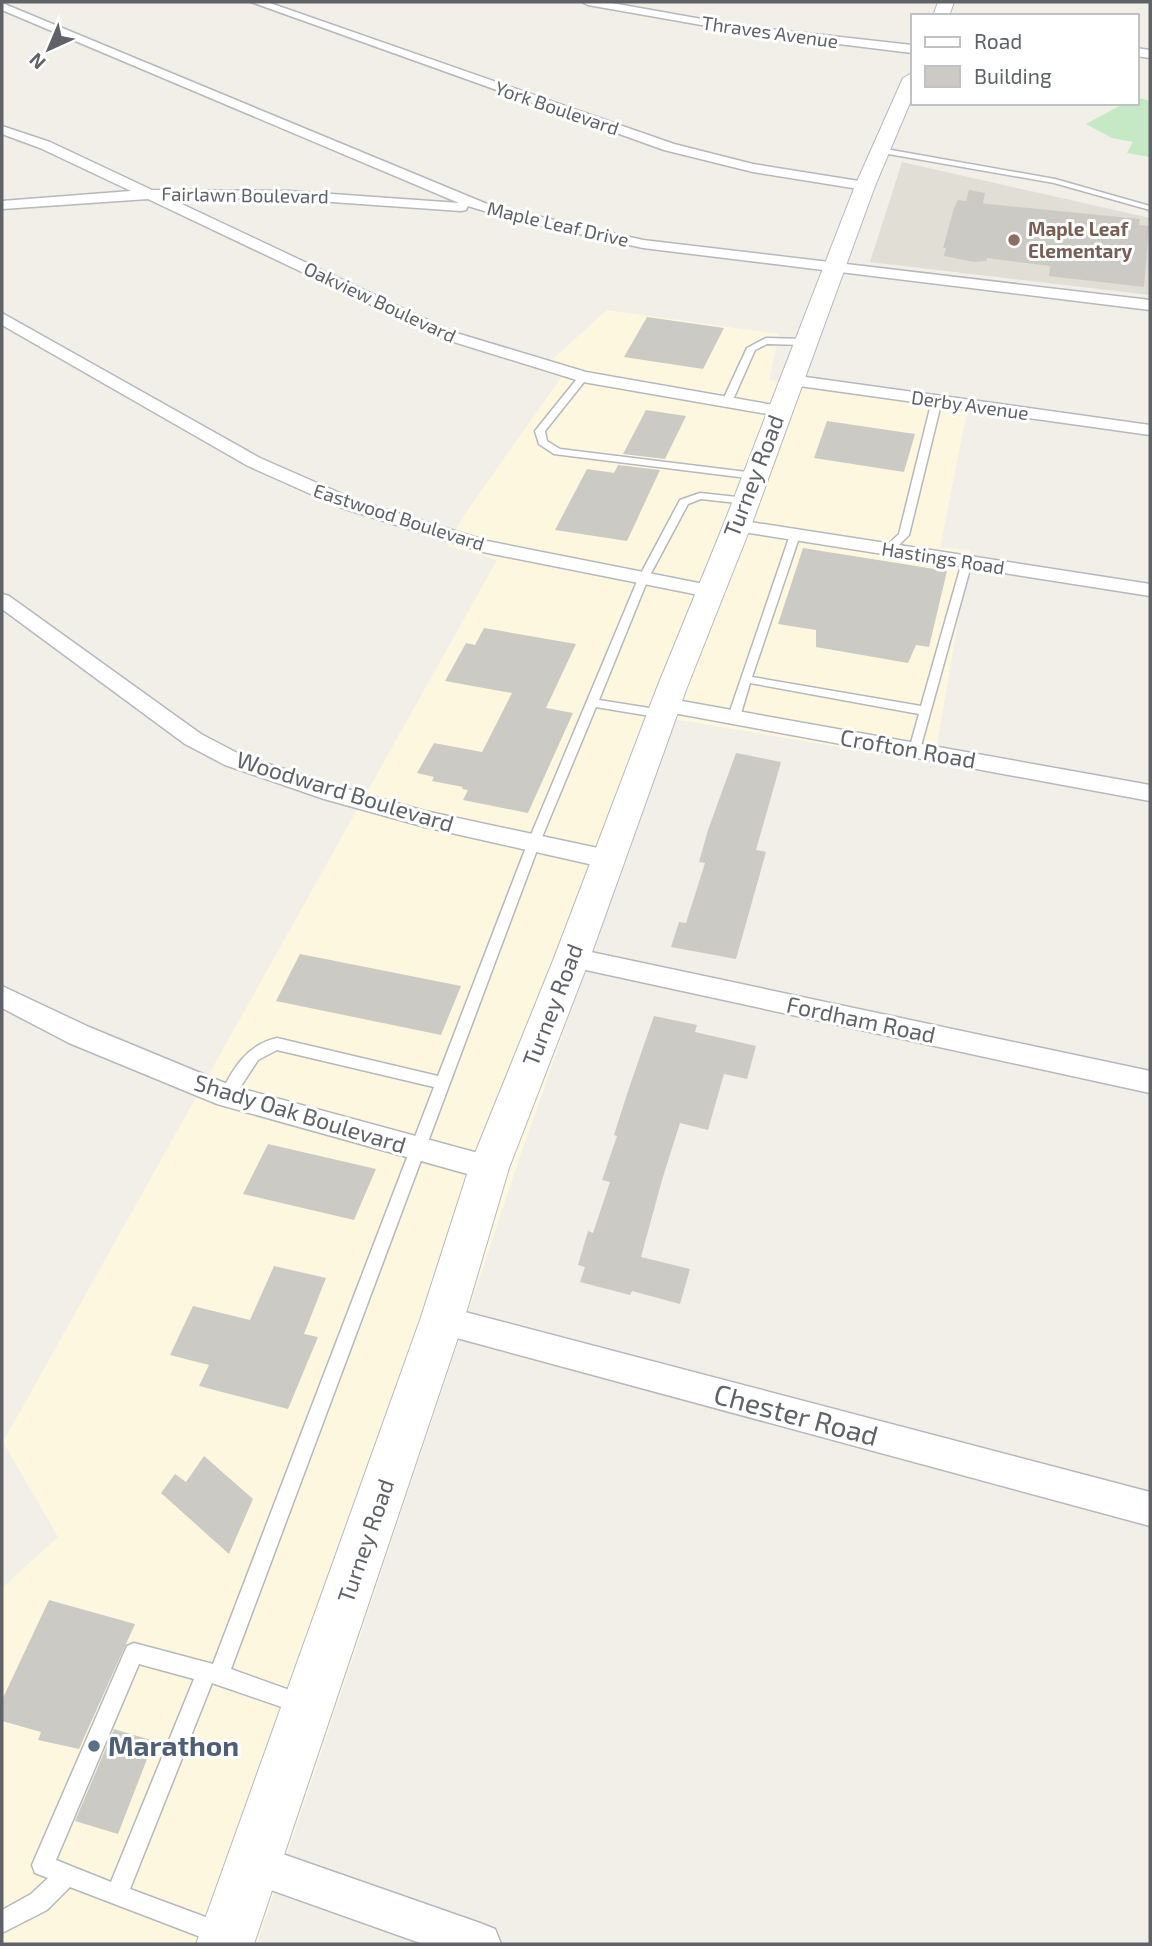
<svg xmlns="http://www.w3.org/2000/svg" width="1152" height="1946" font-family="'Exo 2',sans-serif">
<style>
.commercial{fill:#fef7e0}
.education{fill:#e1ded6}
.green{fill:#c5e8c5}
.building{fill:#cccac5}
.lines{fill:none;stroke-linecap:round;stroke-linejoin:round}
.lane-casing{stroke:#b5b8bc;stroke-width:3}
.street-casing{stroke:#b5b8bc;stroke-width:3}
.secondary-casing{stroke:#b6babf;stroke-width:2}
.lane{fill:#fff;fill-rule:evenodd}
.street{fill:#fff;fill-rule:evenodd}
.secondary{fill:#fff;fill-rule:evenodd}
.education-dot{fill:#8d6e63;stroke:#fff;stroke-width:2.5}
.service-dot{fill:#5c6f8a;stroke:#fff;stroke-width:2.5}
.labels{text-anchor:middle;stroke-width:6;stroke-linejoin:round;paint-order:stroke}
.far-street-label{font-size:19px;fill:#5f6368;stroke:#fff}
.far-education-label{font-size:19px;font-weight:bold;fill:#785e54;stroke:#fff;text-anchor:start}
.street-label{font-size:23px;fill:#5f6368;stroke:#fff}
.near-street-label{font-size:28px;fill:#5f6368;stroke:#fff}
.near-service-label{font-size:28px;font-weight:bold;fill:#4e5e75;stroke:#fff;text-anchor:start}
</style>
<rect width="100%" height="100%" fill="#f1efe8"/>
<path class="commercial" d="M607,310L779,334L769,380L967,411L940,548L970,550L934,763L673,719L521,1154L257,1944H2V1588L58,1537L3,1442L497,560L448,546L464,515L561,378L541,370Z"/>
<path class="education" d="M902,162L1150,218V295L870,262Z"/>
<path class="green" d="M1136,97L1150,101V157L1127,153L1133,142L1112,138L1086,124L1125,103H1136Z"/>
<g class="building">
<path d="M969,190L985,193L983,203L987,204L1140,219L1139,225L1149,226L1144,287L1049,276L1050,266L987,258V261L974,262L944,256L946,248H943L954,208L958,200L966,201Z"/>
<path d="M647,317L724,328L703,369L624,357Z"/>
<path d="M646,410L686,416L665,459L623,454Z"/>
<path d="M827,421L915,434L904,472L814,458Z"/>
<path d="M618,465L660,470L627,541L555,530L587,469L614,473Z"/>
<path d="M803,548L947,571L929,647L916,645L908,663L816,647V630L778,624Z"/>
<path d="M484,628L576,644L546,708L573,713L528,813L463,800L468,790L462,789L463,787L432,781L434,777L417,773L434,743L482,752L512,693L445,681L466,643L475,645Z"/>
<path d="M736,753L781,762L756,850L766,852L736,959L671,947L679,922L686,923L705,863L699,862L708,830Z"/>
<path d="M300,954L461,986L441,1035L276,1001Z"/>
<path d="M654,1016L697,1025L695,1032L756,1046L747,1079L724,1074L708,1130L680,1123L662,1180L641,1257L690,1269L680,1304L632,1291L630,1295L580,1282L585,1267L578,1265L588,1231L593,1233L610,1182L602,1180L617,1136L614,1135L628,1091Z"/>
<path d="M268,1144L376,1169L354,1220L243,1194Z"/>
<path d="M274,1266L326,1278L304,1334L318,1337L288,1409L199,1386L209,1365L170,1355L193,1306L250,1320Z"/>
<path d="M204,1456L253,1499L229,1554L161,1493L175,1474L186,1482Z"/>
<path d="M49,1600L135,1624L79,1749L38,1740L41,1732L2,1721V1700Z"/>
<path d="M114,1729L154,1741L118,1834L75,1821Z"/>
</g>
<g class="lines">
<defs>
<g id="lane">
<path d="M880,148L1055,179L1150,206V210L1054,183L877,152Z"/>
<path d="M766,338L805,339L809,342L805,345L767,344L755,350L732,402L724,404L722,402L747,348Z"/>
<path d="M583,374L588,377L545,431L547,441L560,449L755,473L760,476L755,479L554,454L539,444L535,431L580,375Z"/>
<path d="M937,397L942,400L909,535L893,551H885V547L899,534L932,400Z"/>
<path d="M700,493L746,498L751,501L746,504L701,499L688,504L648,579L599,700L662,710L668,714L662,718L596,707L540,842L231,1669L309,1697L312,1704L309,1711L302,1714L212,1683L130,1889L227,1925L230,1933L227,1941L219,1944L70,1887L47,1910L2,1933V1910L31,1894L48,1878L35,1873L32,1865L127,1646L134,1643L213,1664L434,1087L277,1050L258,1060L232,1100L227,1102L222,1100L219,1096C233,1069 246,1045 277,1038L438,1076L528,842L638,579L680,500ZM139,1664L194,1679L111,1882L56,1860Z"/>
<path d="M795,532L800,535L752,677L921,706L962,562L967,559L972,562L919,753H911L909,750L919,714L750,683L740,717L734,721L728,717L790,535Z"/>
</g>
<g id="street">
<path d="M251,2H267L674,144L753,164L865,182L872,186L865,190L753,172L664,150Z"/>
<path d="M582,2H606L741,26L912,45V53L741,32L588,5Z"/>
<path d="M2,3L492,206L643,240L1150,300V310L643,248L507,218L468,206L466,210L461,211L289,199L169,198L453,332L586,372L779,406L788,411L779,416L583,382L441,338L148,199L2,209V201L131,191L40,148L2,134V126L50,142L152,190L289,191L459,203L2,10Z"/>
<path d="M1136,48L1150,50V58L1136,56Z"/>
<path d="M2,313L260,458L356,500L487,541L709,585L716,587L719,591L716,595L709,597L483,552L342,508L248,466L2,325Z"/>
<path d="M791,375L1150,425V435L785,384L782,380Z"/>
<path d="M737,520L1150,584V596L730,530L727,526Z"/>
<path d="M2,594L9,596L201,734L241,755L340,787L425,811L607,850L616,853L619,859L616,865L607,868L425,827L324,799L225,765L185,744L2,609Z"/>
<path d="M665,698L1150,785V801L657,710L654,705L657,700Z"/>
<path d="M572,948L1150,1071V1093L563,965L559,958L563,951Z"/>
<path d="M2,986L89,1027L232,1086L489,1156L499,1159L504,1168L499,1177L489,1180L217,1104L69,1043L2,1008Z"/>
<path d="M442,1306L1150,1492V1526L442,1334L431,1330L426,1320L431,1310Z"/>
<path d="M254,1844L480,1923L495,1929L501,1944H423L254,1884L240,1878L234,1864L240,1850Z"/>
</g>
<g id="secondary">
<path d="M938,2H954L949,16H933Z"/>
<path d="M912,73V98L875,186L751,526L686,690L590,958L509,1168L464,1320L254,1944H196L420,1320L469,1168L554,958L656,690L723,526L855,186L903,78Z"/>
</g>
</defs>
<use href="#lane" class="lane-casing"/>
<use href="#street" class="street-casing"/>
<use href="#secondary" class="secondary-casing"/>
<use href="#lane" class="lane"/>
<use href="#street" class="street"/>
<use href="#secondary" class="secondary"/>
</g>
<circle class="education-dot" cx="1014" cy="240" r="7"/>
<circle class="service-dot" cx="94" cy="1746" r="7"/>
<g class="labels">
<g class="far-street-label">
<text transform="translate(770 32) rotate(8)" y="7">Thraves Avenue</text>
<text transform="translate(557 108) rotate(19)" y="7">York Boulevard</text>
<text transform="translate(245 195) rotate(1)" y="7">Fairlawn Boulevard</text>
<text transform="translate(558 224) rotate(13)" y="7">Maple Leaf Drive</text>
<text transform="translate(380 302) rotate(25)" y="7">Oakview Boulevard</text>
<text transform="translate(970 405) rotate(8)" y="7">Derby Avenue</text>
<text transform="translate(399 517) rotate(18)" y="7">Eastwood Boulevard</text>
<text transform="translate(943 558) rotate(9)" y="7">Hastings Road</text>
</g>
<g class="far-education-label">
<text x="1028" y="236">Maple Leaf<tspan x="1028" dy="22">Elementary</tspan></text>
</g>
<g class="street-label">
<text transform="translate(754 476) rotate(-69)" y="8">Turney Road</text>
<text transform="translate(908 749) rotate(10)" y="8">Crofton Road</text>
<text transform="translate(345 792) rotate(17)" y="8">Woodward Boulevard</text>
<text transform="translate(553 1005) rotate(-69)" y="8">Turney Road</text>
<text transform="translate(861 1020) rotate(12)" y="8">Fordham Road</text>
<text transform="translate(300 1114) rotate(17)" y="8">Shady Oak Boulevard</text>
<text transform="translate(366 1541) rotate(-71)" y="8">Turney Road</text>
</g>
<g class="near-street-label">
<text transform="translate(796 1415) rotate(15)" y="10">Chester Road</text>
</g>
<g class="near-service-label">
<text x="108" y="1756">Marathon</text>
</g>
</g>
<rect width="1152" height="1946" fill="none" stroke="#5f6368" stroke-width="7"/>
<rect x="911" y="14" width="228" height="91" fill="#ffffff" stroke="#bfc1c3" stroke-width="2"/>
<rect x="925" y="37" width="35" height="10" fill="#ffffff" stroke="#bfc1c3" stroke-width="2"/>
<text x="974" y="49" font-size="21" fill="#5f6368">Road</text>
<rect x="925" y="66" width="35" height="21" fill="#cccac5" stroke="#bfc1c3" stroke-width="2"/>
<text x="974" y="84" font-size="21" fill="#5f6368">Building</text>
<g transform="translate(49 49) rotate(224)" stroke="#ffffff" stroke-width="5" paint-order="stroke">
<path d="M0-5L12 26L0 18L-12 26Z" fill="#5f6368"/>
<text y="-10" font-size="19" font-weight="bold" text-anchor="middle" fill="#5f6368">N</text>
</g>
</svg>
